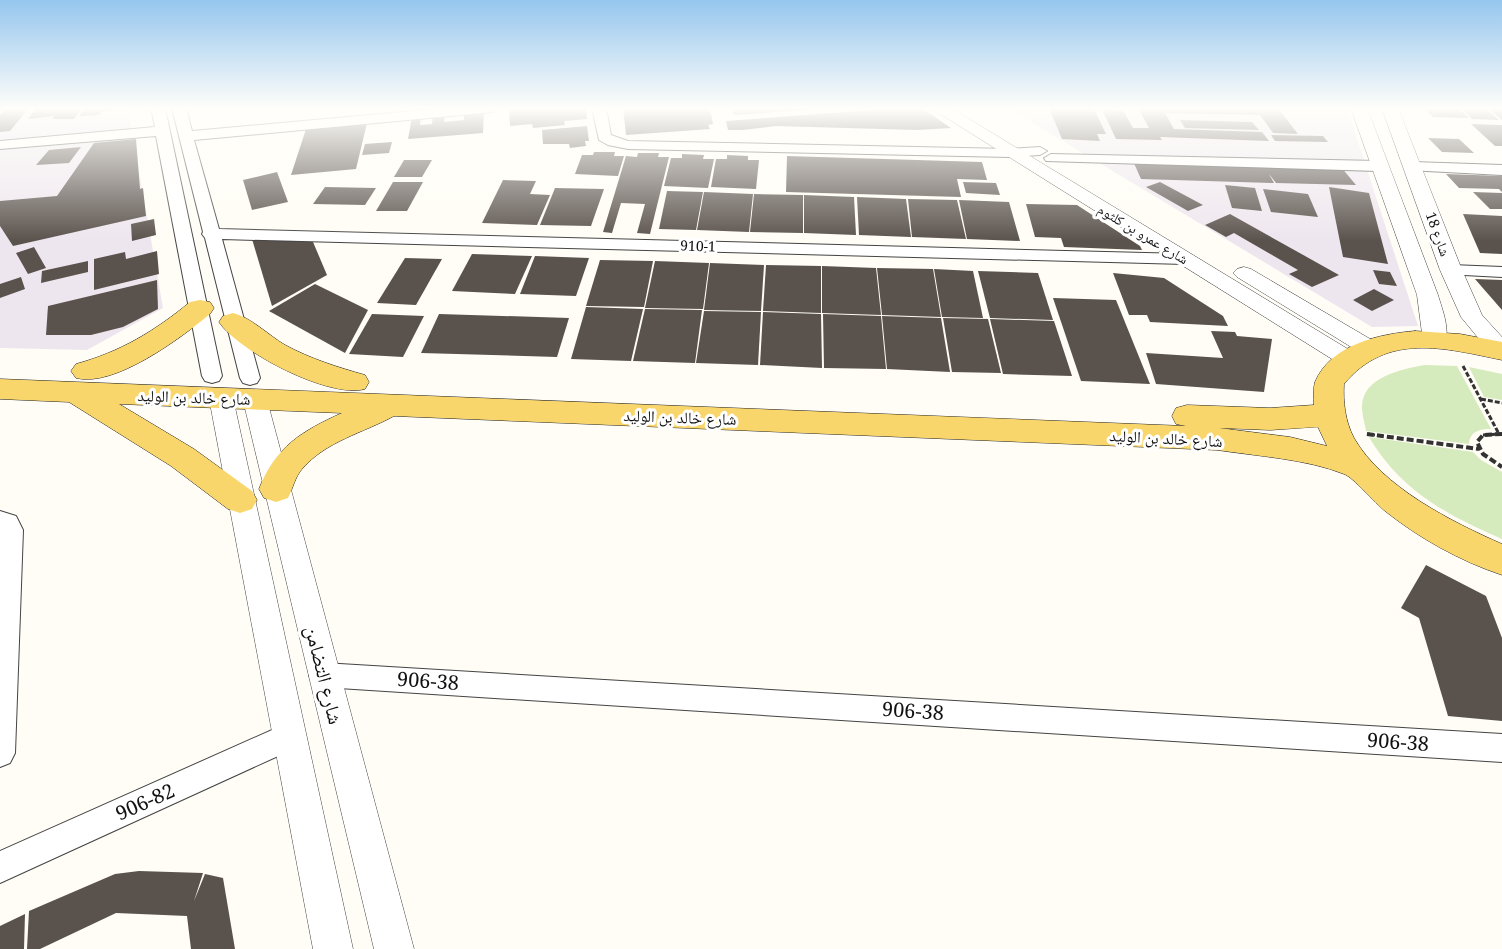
<svg xmlns="http://www.w3.org/2000/svg" width="1502" height="949" font-family="'Noto Serif','Noto Naskh Arabic',serif">
<style>
.industrial{fill:#eee6ef}
.green{fill:#d5ebbd}
.building{fill:#5a524d}
.lines{fill:none;stroke-linecap:round;stroke-linejoin:round}
.minor-casing{stroke:#444;stroke-width:2}
.tertiary-casing{stroke:#444;stroke-width:1}
.primary-casing{stroke:#222;stroke-width:1}
.path-far1{stroke:#333;stroke-width:3;stroke-dasharray:5 2;stroke-linecap:butt}
.path{stroke:#333;stroke-width:4;stroke-dasharray:7 3;stroke-linecap:butt}
.minor{fill:#fff;fill-rule:evenodd}
.tertiary{fill:#fff;fill-rule:evenodd}
.primary{fill:#f9d66b;fill-rule:evenodd}
.labels{text-anchor:middle;stroke-width:6;stroke-linejoin:round;paint-order:stroke}
.far-street-label{font-size:14px;fill:#111;stroke:#fff}
.street-label{font-size:16px;fill:#111;stroke:#fff}
.near-street-label{font-size:20px;fill:#111;stroke:#fff}
</style>
<rect width="100%" height="100%" fill="#fffdf5"/>
<g class="industrial">
<path d="M0,108H128L163,308L87,350L0,348Z"/>
<path d="M1008,108H1347L1418,326L1372,327Z"/>
</g>
<g class="green">
<path d="M1425,365L1457,366L1491,429C1480,429 1470,431 1469,444L1366,431C1365,424 1362,415 1362,407C1362,377 1402,369 1425,365Z"/>
<path d="M1469,367L1502,374V400L1484,397Z"/>
<path d="M1369,437L1473,452L1481,460L1502,472V539C1447,515 1401,491 1369,437Z"/>
</g>
<g class="building">
<path d="M0,108H29L10,131L0,132V115L4,111H0Z"/>
<path d="M36,108H82L74,119H52L54,116L28,119Z"/>
<path d="M85,108H119L117,110L101,112L99,115L79,116Z"/>
<path d="M509,108H586L587,119L564,121L565,125L533,128L532,124L510,126Z"/>
<path d="M623,108H710L713,124L708,125L710,129L626,135Z"/>
<path d="M732,108H808V110L734,115Z"/>
<path d="M871,108H922L951,128L917,130L776,126L742,130H728L726,121L872,110Z"/>
<path d="M1049,108L1094,109L1106,134H1097L1100,141L1062,139Z"/>
<path d="M1138,108H1278L1298,134L1273,133L1260,115L1165,113L1174,129L1262,132L1269,141L1160,137L1162,140L1116,139L1102,109L1123,110L1133,128H1149Z"/>
<path d="M1424,108H1458L1469,118L1433,117Z"/>
<path d="M1460,108H1485L1499,120L1472,119Z"/>
<path d="M1487,108H1502V120Z"/>
<path d="M484,111L483,133L408,139L412,117L421,116L420,125L432,124L433,115L445,114L444,122L464,120V113Z"/>
<path d="M1180,120L1252,122L1259,130L1185,128Z"/>
<path d="M367,123L356,169L291,175L306,129Z"/>
<path d="M1471,124L1502,125V146H1495Z"/>
<path d="M587,126L589,141H585L586,146L570,148L569,144H543L542,130Z"/>
<path d="M1271,135L1323,136L1328,142L1275,141Z"/>
<path d="M1428,138L1459,139L1474,153L1442,152Z"/>
<path d="M136,139L140,189L143,188L146,216L13,246L0,226V201L57,196L94,143Z"/>
<path d="M392,142L389,153L362,155L365,144Z"/>
<path d="M81,147L69,163L36,165L49,150Z"/>
<path d="M594,152H615L614,156H624L618,176L575,174L582,155H593Z"/>
<path d="M638,153H659L658,157H669L650,234L637,233L645,204L621,203L612,233L603,232L626,156L637,157Z"/>
<path d="M682,154L704,155L703,159H714L708,188L664,186L671,158H682Z"/>
<path d="M727,155L748,156V160H759L756,189L711,187L716,159H727Z"/>
<path d="M787,156L982,162L987,180L957,179L961,197L786,192Z"/>
<path d="M404,160H432L422,177H394Z"/>
<path d="M1133,161L1341,167L1356,185L1276,183L1269,174L1274,183L1141,179Z"/>
<path d="M277,172L288,202L252,210L243,180Z"/>
<path d="M1446,174L1502,176V192L1499,189L1459,188Z"/>
<path d="M503,180L536,181L530,194L550,195L537,225L482,223Z"/>
<path d="M393,182H423L407,211H376Z"/>
<path d="M963,182L996,183L1000,195L966,193Z"/>
<path d="M1160,182L1203,205L1188,211L1146,187Z"/>
<path d="M1225,185L1255,188L1262,211L1232,208Z"/>
<path d="M325,187L376,188L365,205L313,204Z"/>
<path d="M1329,187L1369,193L1388,264L1343,257Z"/>
<path d="M555,188L604,189L591,226L540,225Z"/>
<path d="M1263,189L1308,194L1318,217L1271,212Z"/>
<path d="M667,191L703,192L696,230L659,229Z"/>
<path d="M704,192L753,194L749,232L697,230Z"/>
<path d="M1473,192L1502,193V209H1490Z"/>
<path d="M754,194L803,195V233L750,232Z"/>
<path d="M804,195L854,197L856,235L804,233Z"/>
<path d="M857,197L906,199L911,237L859,235Z"/>
<path d="M908,199L957,200L966,239L912,237Z"/>
<path d="M959,200L1009,202L1020,241L967,239Z"/>
<path d="M1026,204L1077,205L1140,246L1142,250L1064,247L1061,238L1035,237Z"/>
<path d="M1230,214L1339,275L1312,287L1289,274L1298,270L1234,233L1226,237L1205,225Z"/>
<path d="M1463,214L1502,216V254L1480,253Z"/>
<path d="M154,219L156,235L132,241L131,224Z"/>
<path d="M252,239L313,242L327,275L272,306Z"/>
<path d="M34,247L46,268L28,274L16,253Z"/>
<path d="M157,251L159,274L94,290V259L125,252L126,259Z"/>
<path d="M472,254L532,256L515,294L452,291Z"/>
<path d="M535,256L589,258L576,296L520,294Z"/>
<path d="M405,258L442,259L416,305L377,303Z"/>
<path d="M600,260L653,261L644,307L586,306Z"/>
<path d="M88,261V272L41,283L42,271Z"/>
<path d="M655,261L709,263L703,309L645,308Z"/>
<path d="M710,263L764,265L761,311L704,310Z"/>
<path d="M766,265L821,266V313L763,311Z"/>
<path d="M822,266L876,268L881,315L822,313Z"/>
<path d="M877,268L933,269L941,317L882,315Z"/>
<path d="M934,269L973,271L983,318L942,317Z"/>
<path d="M1373,270L1390,272L1397,286L1379,284Z"/>
<path d="M978,271L1038,273L1053,320L990,318Z"/>
<path d="M1113,273L1164,278L1223,316L1228,326L1150,322L1147,315H1129Z"/>
<path d="M21,277L25,289L0,298V284Z"/>
<path d="M1475,279L1502,280V310Z"/>
<path d="M157,280L158,309L123,327L91,335H46L48,306Z"/>
<path d="M315,284L368,310L345,353L269,311Z"/>
<path d="M1374,289L1394,300L1372,311L1353,300Z"/>
<path d="M1053,298L1116,300L1150,384L1081,381Z"/>
<path d="M586,307L643,309L631,361L571,359Z"/>
<path d="M645,309L702,310L695,363L633,361Z"/>
<path d="M704,311L761,312L758,365L696,363Z"/>
<path d="M763,312L821,314L822,368L760,365Z"/>
<path d="M372,314L424,316L403,357L349,354Z"/>
<path d="M439,314L569,318L557,357L421,353Z"/>
<path d="M823,314L881,316L886,369L824,368Z"/>
<path d="M882,316L941,318L950,372L887,369Z"/>
<path d="M943,318L988,319L1001,373L952,372Z"/>
<path d="M990,319L1054,321L1072,376L1003,374Z"/>
<path d="M1211,331L1235,332L1237,336L1272,339L1264,392L1156,384L1146,353L1223,358Z"/>
<path d="M1426,565L1486,596L1502,638V721L1448,716L1419,618L1401,608Z"/>
<path d="M139,871L203,873L194,901L205,874L223,878L235,949H191L187,916L116,913L40,949H27L29,911L115,874Z"/>
<path d="M25,914L24,949H0V926Z"/>
</g>
<g class="lines">
<defs>
<g id="minor">
<path d="M151,108H165L222,376L219,381L212,383L205,381L202,376L156,136L0,149V141L155,127Z"/>
<path d="M172,108H186L192,131L446,108H500L493,112L194,140L219,229L1185,254L1191,255L1194,259L1191,263L1185,264L222,239L260,378L257,383L250,385L243,383L240,378L205,238L202,234L203,232Z"/>
<path d="M592,108H606L611,135L628,141L1010,149L1040,147L1047,151L1040,155L1010,157L628,149L608,145L599,140Z"/>
<path d="M1051,154L1378,161L1386,166L1378,171L1046,161L1044,158Z"/>
<path d="M1413,162L1502,165V175L1408,170L1405,167Z"/>
<path d="M1451,265L1502,267V277L1445,274L1442,270L1445,266Z"/>
<path d="M0,511L16,516L23,530L15,753L10,763L0,767Z"/>
<path d="M323,663L1502,734V762L323,687L313,684L309,675L313,666Z"/>
<path d="M290,722L300,726L304,736L300,746L0,883V851Z"/>
</g>
<g id="tertiary">
<path d="M931,108H951L1356,354L1360,359L1356,364L1348,367L1340,364Z"/>
<path d="M1351,108H1367L1438,295C1442,309 1452,333 1443,346L1435,348L1427,346L1423,341L1417,295Z"/>
<path d="M1382,108H1398L1462,270L1482,315L1502,337V358L1493,356L1461,317L1440,270Z"/>
<path d="M1244,267L1251,269L1377,343L1381,348L1377,353L1369,355L1361,353L1237,277L1233,273L1237,269Z"/>
<path d="M221,390L230,392L233,398L353,949H313L209,398L212,392Z"/>
<path d="M255,392L264,394L267,400L414,949H374L243,400L246,394Z"/>
</g>
<g id="primary">
<path d="M200,300L210,302L214,308L210,314C181,338 114,388 76,378L71,371L76,364C120,352 155,331 190,302Z"/>
<path d="M233,313C252,318 268,335 285,345C311,359 337,367 365,375L369,382L365,389C330,399 239,352 219,322L223,316Z"/>
<path d="M1415,331L1460,334L1502,342V360C1444,348 1387,332 1344,384C1343,402 1345,421 1354,438C1382,487 1452,522 1502,544V575C1460,561 1419,538 1385,511C1375,503 1353,477 1344,474C1307,459 1256,456 1217,450L394,416C363,433 326,441 302,469C295,477 293,488 288,498L276,502L264,498L259,489C275,447 302,431 342,413L119,404L194,449L252,491L257,500L252,509L240,513L228,509L171,466L69,402L0,399V379L1186,426L1176,424L1172,416L1176,408L1187,405L1270,408L1314,405C1314,398 1313,388 1315,382C1331,344 1380,334 1415,331ZM1318,427L1327,446L1290,437L1219,428L1270,430Z"/>
</g>
</defs>
<use href="#minor" class="minor-casing"/>
<use href="#tertiary" class="tertiary-casing"/>
<use href="#primary" class="primary-casing"/>
<g class="path-far1">
<path d="M1463,366L1499,434"/>
<path d="M1481,399L1502,403"/>
<path d="M1367,434L1375,435"/>
<path d="M1483,435L1502,434"/>
</g>
<g class="path">
<path d="M1367,434L1479,449"/>
<path d="M1502,434L1483,435L1477,442L1483,454L1502,467"/>
</g>
<use href="#minor" class="minor"/>
<use href="#tertiary" class="tertiary"/>
<use href="#primary" class="primary"/>
</g>
<linearGradient id="sky" x2="0" y2="1"><stop stop-color="#95c6ee"/><stop offset="0.45" stop-color="#fffefa"/><stop offset="1" stop-color="#fffefa" stop-opacity="0"/></linearGradient>
<rect width="1502" height="241" fill="url(#sky)"/>
<g class="labels">
<g class="far-street-label">
<text transform="translate(1143 234) rotate(31)" y="5">شارع عمرو بن كلثوم</text>
<text transform="translate(1438 234) rotate(70)" y="5">شارع 18</text>
<text transform="translate(698 246) rotate(2)" y="5">910-1</text>
</g>
<g class="street-label">
<text transform="translate(194 397) rotate(2)" y="6">شارع خالد بن الوليد</text>
<text transform="translate(680 417) rotate(2)" y="6">شارع خالد بن الوليد</text>
<text transform="translate(1166 438) rotate(3)" y="6">شارع خالد بن الوليد</text>
</g>
<g class="near-street-label">
<text transform="translate(324 675) rotate(76)" y="7">شارع التضامن</text>
<text transform="translate(428 681) rotate(4)" y="7">906-38</text>
<text transform="translate(913 711) rotate(4)" y="7">906-38</text>
<text transform="translate(1398 742) rotate(4)" y="7">906-38</text>
<text transform="translate(145 802) rotate(-24)" y="7">906-82</text>
</g>
</g>
</svg>
